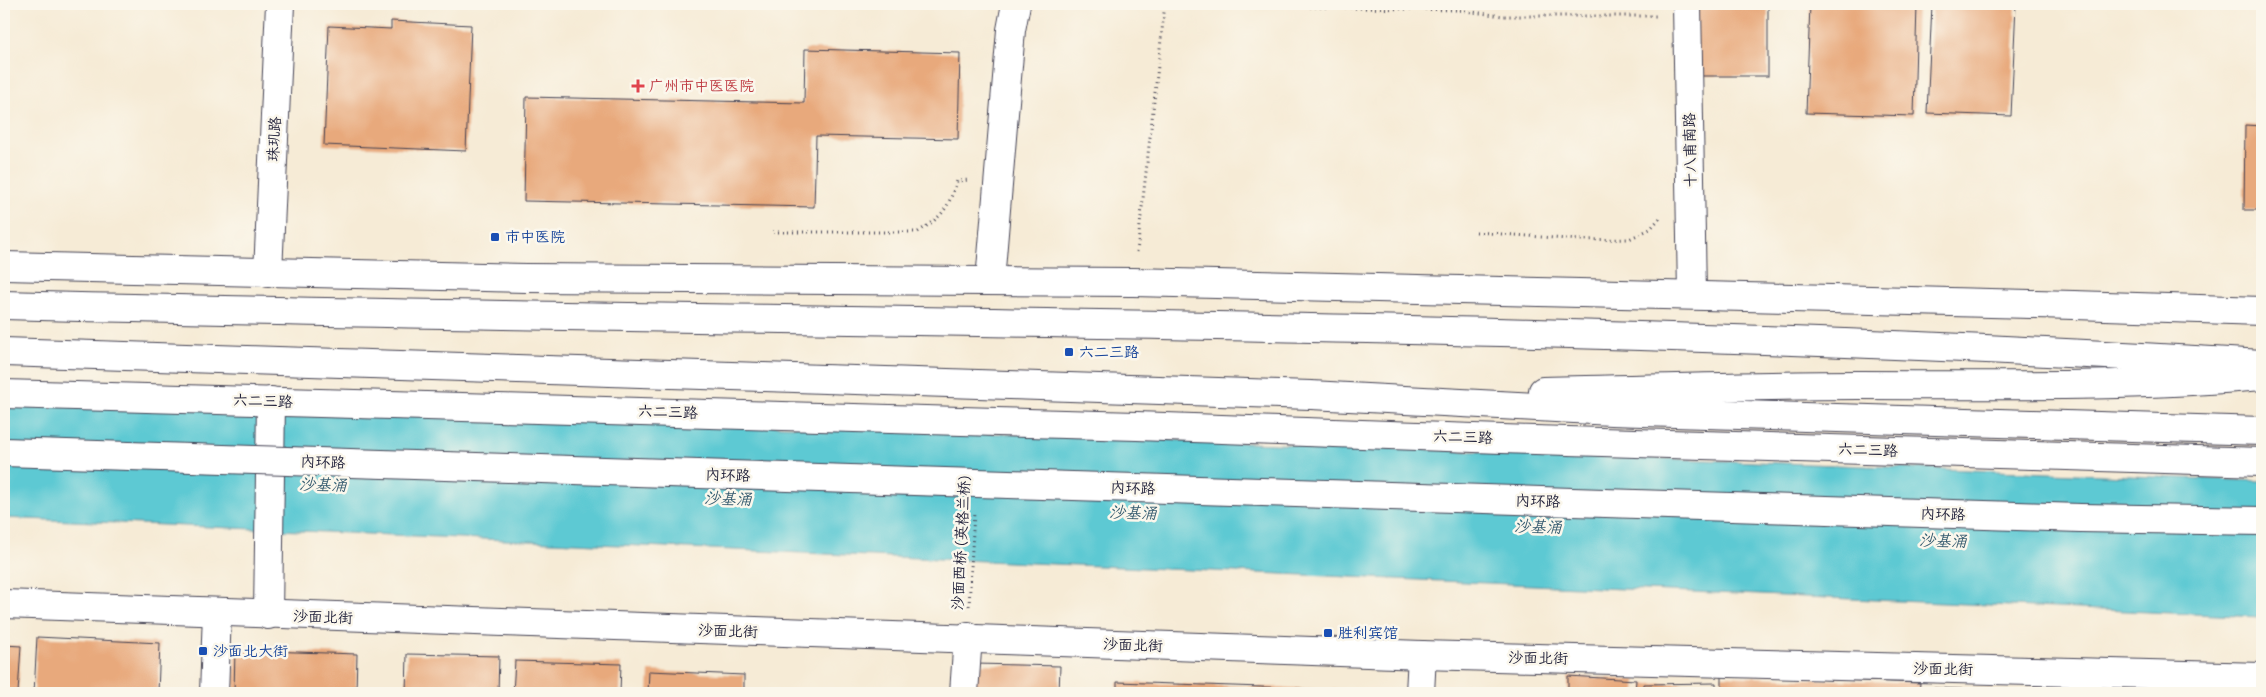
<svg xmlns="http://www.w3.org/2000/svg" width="2266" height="697" font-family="Mali,'LXGW WenKai TC',sans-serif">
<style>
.water{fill:#5dc9d3;stroke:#407687}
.building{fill:#e8a97b}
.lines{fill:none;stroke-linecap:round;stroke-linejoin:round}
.minor-casing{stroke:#424052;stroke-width:30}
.major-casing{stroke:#424052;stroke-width:30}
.highway-casing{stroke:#424052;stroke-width:30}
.path{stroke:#424052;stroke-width:3;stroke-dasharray:1 4;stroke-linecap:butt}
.minor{stroke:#fff;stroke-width:28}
.major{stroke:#fff;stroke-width:28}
.highway{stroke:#fff;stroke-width:28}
.highway-bridge-casing{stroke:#424052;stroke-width:30;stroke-linecap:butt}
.highway-bridge{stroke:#fff;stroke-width:28}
.health-dot{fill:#e0444e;stroke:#fbf7ec;stroke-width:2}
.transit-dot{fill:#1a4fb4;stroke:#fbf7ec;stroke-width:2}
.labels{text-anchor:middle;stroke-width:5;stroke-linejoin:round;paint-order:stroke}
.health-label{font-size:15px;fill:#be3a42;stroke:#fbf7ec;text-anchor:start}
.street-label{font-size:15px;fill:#22223b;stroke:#fbf7ec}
.transit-label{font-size:15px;fill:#164399;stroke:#fbf7ec;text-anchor:start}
.water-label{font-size:16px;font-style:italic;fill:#375c70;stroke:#fbf7ec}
</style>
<rect width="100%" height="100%" fill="#fbf7ec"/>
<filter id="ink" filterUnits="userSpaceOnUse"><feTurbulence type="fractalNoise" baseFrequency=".02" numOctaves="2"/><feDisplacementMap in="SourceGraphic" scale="10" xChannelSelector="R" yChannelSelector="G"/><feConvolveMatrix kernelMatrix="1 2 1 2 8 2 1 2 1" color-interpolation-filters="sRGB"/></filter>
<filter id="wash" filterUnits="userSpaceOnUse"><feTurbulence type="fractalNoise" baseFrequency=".0096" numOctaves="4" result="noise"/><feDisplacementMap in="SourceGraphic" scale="20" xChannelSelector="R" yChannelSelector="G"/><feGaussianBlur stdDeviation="1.12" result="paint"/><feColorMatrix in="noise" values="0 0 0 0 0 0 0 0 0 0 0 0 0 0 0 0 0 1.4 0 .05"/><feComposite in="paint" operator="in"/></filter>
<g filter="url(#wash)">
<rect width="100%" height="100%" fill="#f6ebd6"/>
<path class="water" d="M4,402L849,428L2262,481V617L4,518Z"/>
<g id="blocks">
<g class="building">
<rect x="1696" y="4" width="72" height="72"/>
<path d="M1810,4H1917L1914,116L1806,113Z"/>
<path d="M1932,4H2016L2011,116L1927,113Z"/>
<path d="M391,21L471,25L466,151L324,145L329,26L391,29Z"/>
<path d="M805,49L960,53L958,139L816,136L814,207L524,201L526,97L804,103Z"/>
<path d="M2245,125L2262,126V210H2244Z"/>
<path d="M37,637L160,643L158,693H34Z"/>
<path d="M4,645L21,646L18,693H4Z"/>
<path d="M235,650L357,654L356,693H234Z"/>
<path d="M407,654L499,656L498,693H406Z"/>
<path d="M515,661L621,664L620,693H513Z"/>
<path d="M976,664L1060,666L1059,693H975Z"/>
<path d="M649,671L744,675V693H648Z"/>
<path d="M1568,676L1636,680L1635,693H1568Z"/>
<path d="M1722,676L1920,683L1919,693H1722Z"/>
<path d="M1117,682L1377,691V693H1117Z"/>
<path d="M1716,683V693H1644V684Z"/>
<path d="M1933,688L1992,690L1991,693H1933Z"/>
</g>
</g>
</g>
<g filter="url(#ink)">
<use href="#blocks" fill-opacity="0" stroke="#424052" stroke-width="1"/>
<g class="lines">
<defs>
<g id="minor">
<path d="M1687,4L1692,295"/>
<path d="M268,273L280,4"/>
<path d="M990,281L1011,30L1016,4"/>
<path d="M4,394L1137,426L1502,439L2262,462"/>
<path d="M4,604L1422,655L2262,677"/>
<path d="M268,615L271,401"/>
<path d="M214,693L217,613"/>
<path d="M964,693L968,636"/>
<path d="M1420,693L1422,655"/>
</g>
<g id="major">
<path d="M4,266L526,278L1133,282L2074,305L2262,311"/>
<path d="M4,305C757,325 1510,317 2262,364"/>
</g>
<g id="highway">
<path d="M4,352L1311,395L1611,411L2262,431"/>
<path d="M1543,391C1648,389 1754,385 1859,385C1994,385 2128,388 2262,376"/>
</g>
</defs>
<use href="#minor" class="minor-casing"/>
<use href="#major" class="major-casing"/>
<use href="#highway" class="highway-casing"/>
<g class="path">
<path d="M1165,4L1457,10L1503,16H1657"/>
<path d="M773,232H918C944,215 947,210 957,181L969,180"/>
<path d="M1476,232L1580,240L1629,239L1650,229L1660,218"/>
<path d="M1137,252L1165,4"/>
<path d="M969,606L974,512"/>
</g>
<use href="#minor" class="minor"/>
<use href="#major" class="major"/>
<use href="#highway" class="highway"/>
<defs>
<path id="highway-bridge" d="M4,452L2080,518L2262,521"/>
</defs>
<use href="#highway-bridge" class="highway-bridge-casing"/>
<use href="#highway-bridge" class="highway-bridge"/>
</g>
</g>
<path class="health-dot" d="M635.5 78.5h5v5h5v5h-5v5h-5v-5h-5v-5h5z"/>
<g class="transit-dot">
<rect x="490" y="232" width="10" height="10" rx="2.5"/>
<rect x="1064" y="347" width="10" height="10" rx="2.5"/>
<rect x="1323" y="628" width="10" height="10" rx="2.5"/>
<rect x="198" y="646" width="10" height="10" rx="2.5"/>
</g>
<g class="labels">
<g class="health-label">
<text x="649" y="91">广州市中医医院</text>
</g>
<g class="street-label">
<text transform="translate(274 139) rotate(-87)" y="5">珠玑路</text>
<text transform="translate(1690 150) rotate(-91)" y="5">十八甫南路</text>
<text transform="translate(263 401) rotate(2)" y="5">六二三路</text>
<text transform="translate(668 412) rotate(2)" y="5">六二三路</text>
<text transform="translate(1463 437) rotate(2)" y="5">六二三路</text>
<text transform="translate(1868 450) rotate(2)" y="5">六二三路</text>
<text transform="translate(323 462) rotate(2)" y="5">内环路</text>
<text transform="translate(728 475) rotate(2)" y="5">内环路</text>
<text transform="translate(1133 488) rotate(2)" y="5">内环路</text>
<text transform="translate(1538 501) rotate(2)" y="5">内环路</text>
<text transform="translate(1943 514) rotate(2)" y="5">内环路</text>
<text transform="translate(961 543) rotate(-87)" y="5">沙面西桥 (英格兰桥)</text>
<text transform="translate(323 617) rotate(2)" y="5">沙面北街</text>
<text transform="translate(728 631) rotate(2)" y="5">沙面北街</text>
<text transform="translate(1133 645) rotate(2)" y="5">沙面北街</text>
<text transform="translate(1538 658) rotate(1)" y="5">沙面北街</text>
<text transform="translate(1943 669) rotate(1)" y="5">沙面北街</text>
</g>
<g class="transit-label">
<text x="505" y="242">市中医院</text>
<text x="1079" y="357">六二三路</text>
<text x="1338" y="638">胜利宾馆</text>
<text x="213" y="656">沙面北大街</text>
</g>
<g class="water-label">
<text transform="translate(323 484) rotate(2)" y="6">沙基涌</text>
<text transform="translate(728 498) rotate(2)" y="6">沙基涌</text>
<text transform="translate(1133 512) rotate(2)" y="6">沙基涌</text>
<text transform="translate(1538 526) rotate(2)" y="6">沙基涌</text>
<text transform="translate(1943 540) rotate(2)" y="6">沙基涌</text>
</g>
</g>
<rect width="2266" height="697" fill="none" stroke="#fbf7ec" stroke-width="20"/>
</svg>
